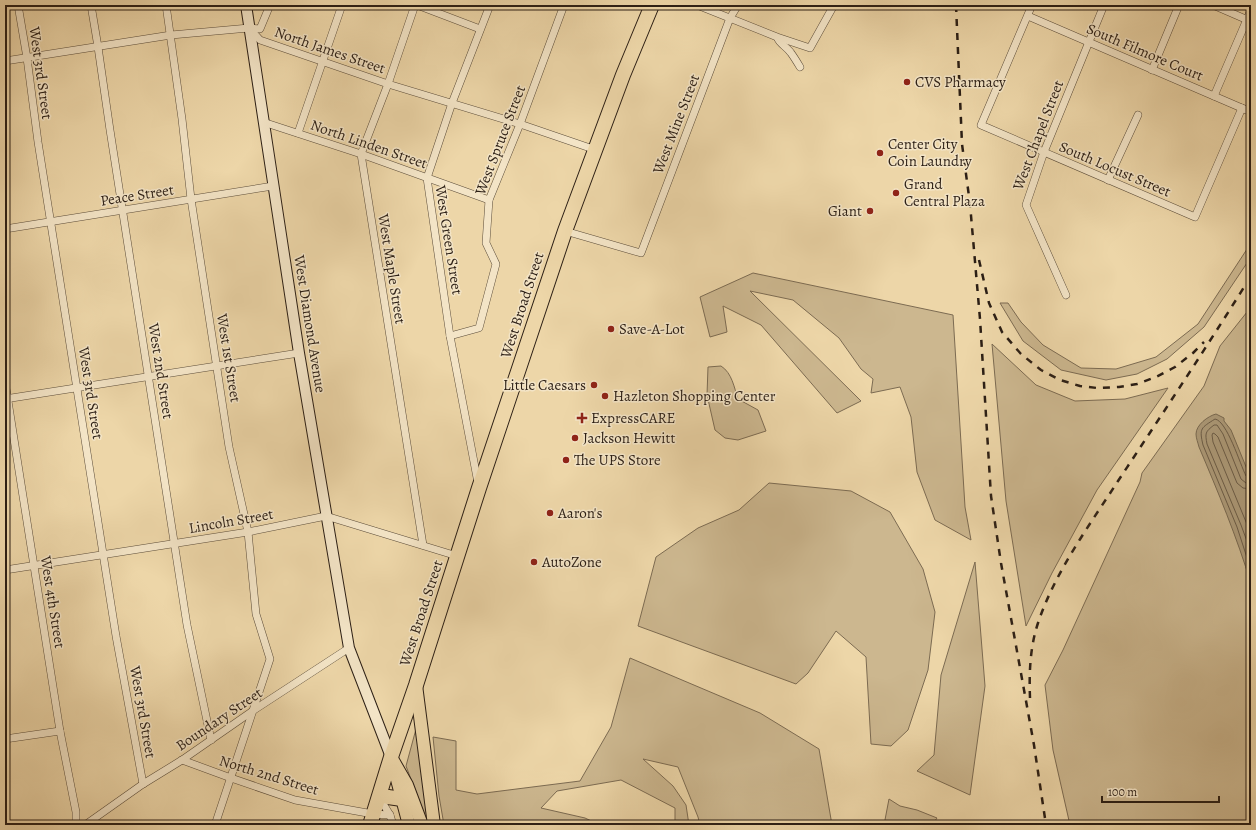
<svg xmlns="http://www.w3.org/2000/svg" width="1256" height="830" font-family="Alegreya,serif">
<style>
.green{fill:#ccb78f;stroke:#7c6b52}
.water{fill:#ab9876;stroke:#78684f}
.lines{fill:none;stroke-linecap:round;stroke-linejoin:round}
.shore{stroke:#6c5c46;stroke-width:1}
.street-casing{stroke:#5c4d3a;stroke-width:8}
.secondary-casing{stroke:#2c1f15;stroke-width:12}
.primary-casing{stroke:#2c1f15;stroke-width:14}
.highway-casing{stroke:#2c1f15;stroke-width:16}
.street{stroke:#f3e4c6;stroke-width:7}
.secondary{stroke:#f3e4c6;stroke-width:10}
.primary{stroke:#edd6a8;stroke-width:12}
.highway{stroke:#edd6a8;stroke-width:14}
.rail{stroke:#2c1f15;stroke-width:2.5;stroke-dasharray:7 7;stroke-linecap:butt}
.poi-dot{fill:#8f2418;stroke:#f3e4c6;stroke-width:1.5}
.labels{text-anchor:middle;stroke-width:3;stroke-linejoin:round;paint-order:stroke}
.street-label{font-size:15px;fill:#2c1f15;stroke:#f3e4c6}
.poi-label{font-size:15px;fill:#2c1f15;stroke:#f3e4c6;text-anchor:start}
</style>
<rect width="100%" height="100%" fill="#edd6a8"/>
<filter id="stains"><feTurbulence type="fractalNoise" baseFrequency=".005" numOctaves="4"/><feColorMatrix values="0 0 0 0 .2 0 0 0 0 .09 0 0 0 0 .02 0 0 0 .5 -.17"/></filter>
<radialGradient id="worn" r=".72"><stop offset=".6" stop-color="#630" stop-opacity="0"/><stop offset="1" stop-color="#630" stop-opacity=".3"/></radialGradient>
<g class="green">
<path d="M1251,243V257L1204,327L1167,359L1137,374L1106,380L1061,370L1023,341L1000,303H1008L1021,322L1043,345L1081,368L1116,369L1156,357L1198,324Z"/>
<path d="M753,273L953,315L965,507L971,540L935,520L917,472L911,417L900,387L871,393L873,379L861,369L839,338L793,300L750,291L861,401L837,413L761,325L723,306L727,332L710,337L700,297Z"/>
<path d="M1251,307V825H1070L1053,750L1045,685L1063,650L1140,482L1142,473L1204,386L1220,346Z"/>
<path d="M992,344L1036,385L1075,401L1125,399L1168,388L1097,490L1052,573L1026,626L1006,501Z"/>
<path d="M721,366C732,373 734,387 738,399L758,410L766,431L738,440L725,438L715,430L707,395L708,367Z"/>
<path d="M769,483L851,491L890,512L923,569L935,612L928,670L908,730L891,746L871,744L866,657L836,631L808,673L796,684L638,626L656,557L698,528L739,510Z"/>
<path d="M975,562L985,686L978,737L970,795L917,771L934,755L941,675Z"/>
<path d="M630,658L760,713L819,749L832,825H700L698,817L678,767L643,759L673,786L686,805L689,825H675V808L621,780L557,791L541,808L585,818L600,825H444L439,796L433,737L456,741V790L477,794L580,781L611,727Z"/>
<path d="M416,729L428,824L406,766Z"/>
<path d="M889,799L900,806L917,810L937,818L932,825H884Z"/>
</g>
<path class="water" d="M1216,414L1224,418V421L1231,430L1251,479V584C1237,537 1218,492 1199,447C1198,443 1196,438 1196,434C1196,425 1208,416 1216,414Z"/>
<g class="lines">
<g class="shore">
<path d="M1251,478H1248L1246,476C1240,464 1227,421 1215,419C1201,428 1199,428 1203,445L1237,527L1251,570"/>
<path d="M1251,483H1246L1241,479L1223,434L1217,425H1214C1205,432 1205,433 1207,444L1241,525L1251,552"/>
<path d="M1251,489L1243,488L1237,483L1218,437L1215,434L1213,433L1212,435L1213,442L1251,534"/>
</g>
<defs>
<g id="street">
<path d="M18,5L27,58L38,142L116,636L143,784"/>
<path d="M91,5L98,47L110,130L187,625L211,740"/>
<path d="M166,5L182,119L191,199L229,447L248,532L256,614L270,659L215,825"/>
<path d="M415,5L388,84L361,154L423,545"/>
<path d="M417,5L480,29"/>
<path d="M697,5L777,37L810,48L834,5"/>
<path d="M1032,5L981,125L1195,217L1242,108"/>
<path d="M1213,5L1250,21"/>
<path d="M1028,16L1251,112"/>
<path d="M250,29L260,40L388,84L520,124L596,150"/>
<path d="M778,39C780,44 787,47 791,53C794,57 797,62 800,67"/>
<path d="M5,61L171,35L249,28L260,29L270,5"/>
<path d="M1152,70L1179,5"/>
<path d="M1214,96L1251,10"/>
<path d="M263,122L361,154L489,200"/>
<path d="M298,133L342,5"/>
<path d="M1108,180L1138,115"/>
<path d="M5,229L273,186"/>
<path d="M565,231L641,253L730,18L738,5"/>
<path d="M1066,295L1026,205L1044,152L1104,5"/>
<path d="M450,336L479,328L496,264L486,243L489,200L520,124L564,5"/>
<path d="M5,382L60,731L76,812V825"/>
<path d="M5,399L299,353"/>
<path d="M478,483L450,336L427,178L452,103L490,5"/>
<path d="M5,570L248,532L326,516L457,556"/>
<path d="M5,739L60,731"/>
<path d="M182,760L231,778L295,800L373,814L390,815"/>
<path d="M379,797L390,815L393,825"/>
<path d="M5,821L6,825"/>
<path d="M85,825L143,784L182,760L254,710L349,648"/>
</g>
<path id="secondary" d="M246,5L299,353L349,648L391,757"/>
<g id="primary">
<path d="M416,685L434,825"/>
<path d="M391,757L407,785L422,825"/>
<path d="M395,772L409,825"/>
</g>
<g id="highway">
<path d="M380,795L388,797L402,799"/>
<path d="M370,825L391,757L416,685L479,488L565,231L623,75L652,5"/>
</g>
</defs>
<use href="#street" class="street-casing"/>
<use href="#secondary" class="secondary-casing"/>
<use href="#primary" class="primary-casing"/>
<use href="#highway" class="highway-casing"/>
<use href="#street" class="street"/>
<use href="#secondary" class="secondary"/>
<use href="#primary" class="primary"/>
<use href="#highway" class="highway"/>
<g class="rail">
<path d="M956,5L962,144L970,204L980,319L991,496L1001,563L1034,745L1046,825"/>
<path d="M979,260L989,303L1002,332L1021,354L1041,370L1060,380L1080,386L1097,388L1119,387L1137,384L1156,377L1175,367L1193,353L1204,342"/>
<path d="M1030,698C1029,673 1030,647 1038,623C1055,572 1089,526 1118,481C1163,413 1208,345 1251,276"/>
</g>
</g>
<g class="poi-dot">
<circle cx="907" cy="82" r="4"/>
<circle cx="880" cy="153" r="4"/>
<circle cx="896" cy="193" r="4"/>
<circle cx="870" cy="211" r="4"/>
<circle cx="611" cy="329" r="4"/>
<circle cx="594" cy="385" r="4"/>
<circle cx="605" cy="396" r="4"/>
<path d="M580 412h4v4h4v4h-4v4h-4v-4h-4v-4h4z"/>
<circle cx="575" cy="438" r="4"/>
<circle cx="566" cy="460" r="4"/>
<circle cx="550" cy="513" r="4"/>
<circle cx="534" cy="562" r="4"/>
</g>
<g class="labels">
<g class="street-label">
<text transform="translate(330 50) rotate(19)" y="5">North James Street</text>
<text transform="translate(1145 52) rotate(23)" y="5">South Filmore Court</text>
<text transform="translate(41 73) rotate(82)" y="5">West 3rd Street</text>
<text transform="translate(676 124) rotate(-69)" y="5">West Mine Street</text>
<text transform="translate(1038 135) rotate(-69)" y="5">West Chapel Street</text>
<text transform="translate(500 140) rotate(-69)" y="5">West Spruce Street</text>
<text transform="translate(369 144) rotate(19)" y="5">North Linden Street</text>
<text transform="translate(1115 169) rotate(23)" y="5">South Locust Street</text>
<text transform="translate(137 195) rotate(-9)" y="5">Peace Street</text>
<text transform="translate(449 240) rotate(81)" y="5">West Green Street</text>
<text transform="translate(392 269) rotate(81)" y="5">West Maple Street</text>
<text transform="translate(522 305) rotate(-72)" y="5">West Broad Street</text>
<text transform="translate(310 324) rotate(81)" y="5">West Diamond Avenue</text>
<text transform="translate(229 358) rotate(81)" y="5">West 1st Street</text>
<text transform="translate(161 371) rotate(81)" y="5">West 2nd Street</text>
<text transform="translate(91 393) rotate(81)" y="5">West 3rd Street</text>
<text transform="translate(231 521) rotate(-10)" y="5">Lincoln Street</text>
<text transform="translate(53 602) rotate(81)" y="5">West 4th Street</text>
<text transform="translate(421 613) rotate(-72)" y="5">West Broad Street</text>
<text transform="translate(143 712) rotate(80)" y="5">West 3rd Street</text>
<text transform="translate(219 719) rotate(-34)" y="5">Boundary Street</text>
<text transform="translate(269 775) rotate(17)" y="5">North 2nd Street</text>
</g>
<g class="poi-label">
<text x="915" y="87">CVS Pharmacy</text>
<text x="888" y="149">Center City<tspan x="888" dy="17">Coin Laundry</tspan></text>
<text x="904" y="189">Grand<tspan x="904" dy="17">Central Plaza</tspan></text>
<text x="862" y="216" text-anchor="end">Giant</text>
<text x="619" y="334">Save-A-Lot</text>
<text x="586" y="390" text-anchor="end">Little Caesars</text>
<text x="613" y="401">Hazleton Shopping Center</text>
<text x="591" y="423">ExpressCARE</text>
<text x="583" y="443">Jackson Hewitt</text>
<text x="574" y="465">The UPS Store</text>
<text x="558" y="518">Aaron's</text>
<text x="542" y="567">AutoZone</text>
</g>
</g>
<rect width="1256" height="830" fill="none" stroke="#edd6a8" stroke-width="20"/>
<rect x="6" y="6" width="1244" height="818" fill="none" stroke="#2c1f15" stroke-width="2"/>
<rect x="10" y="10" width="1236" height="810" fill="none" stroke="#2c1f15"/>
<path d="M1102 796v6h117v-6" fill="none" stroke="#2c1f15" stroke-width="2"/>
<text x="1108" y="796" font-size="12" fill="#2c1f15" stroke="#f3e4c6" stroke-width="3" paint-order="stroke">100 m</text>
<rect width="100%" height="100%" filter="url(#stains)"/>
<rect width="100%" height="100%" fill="url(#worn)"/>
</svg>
